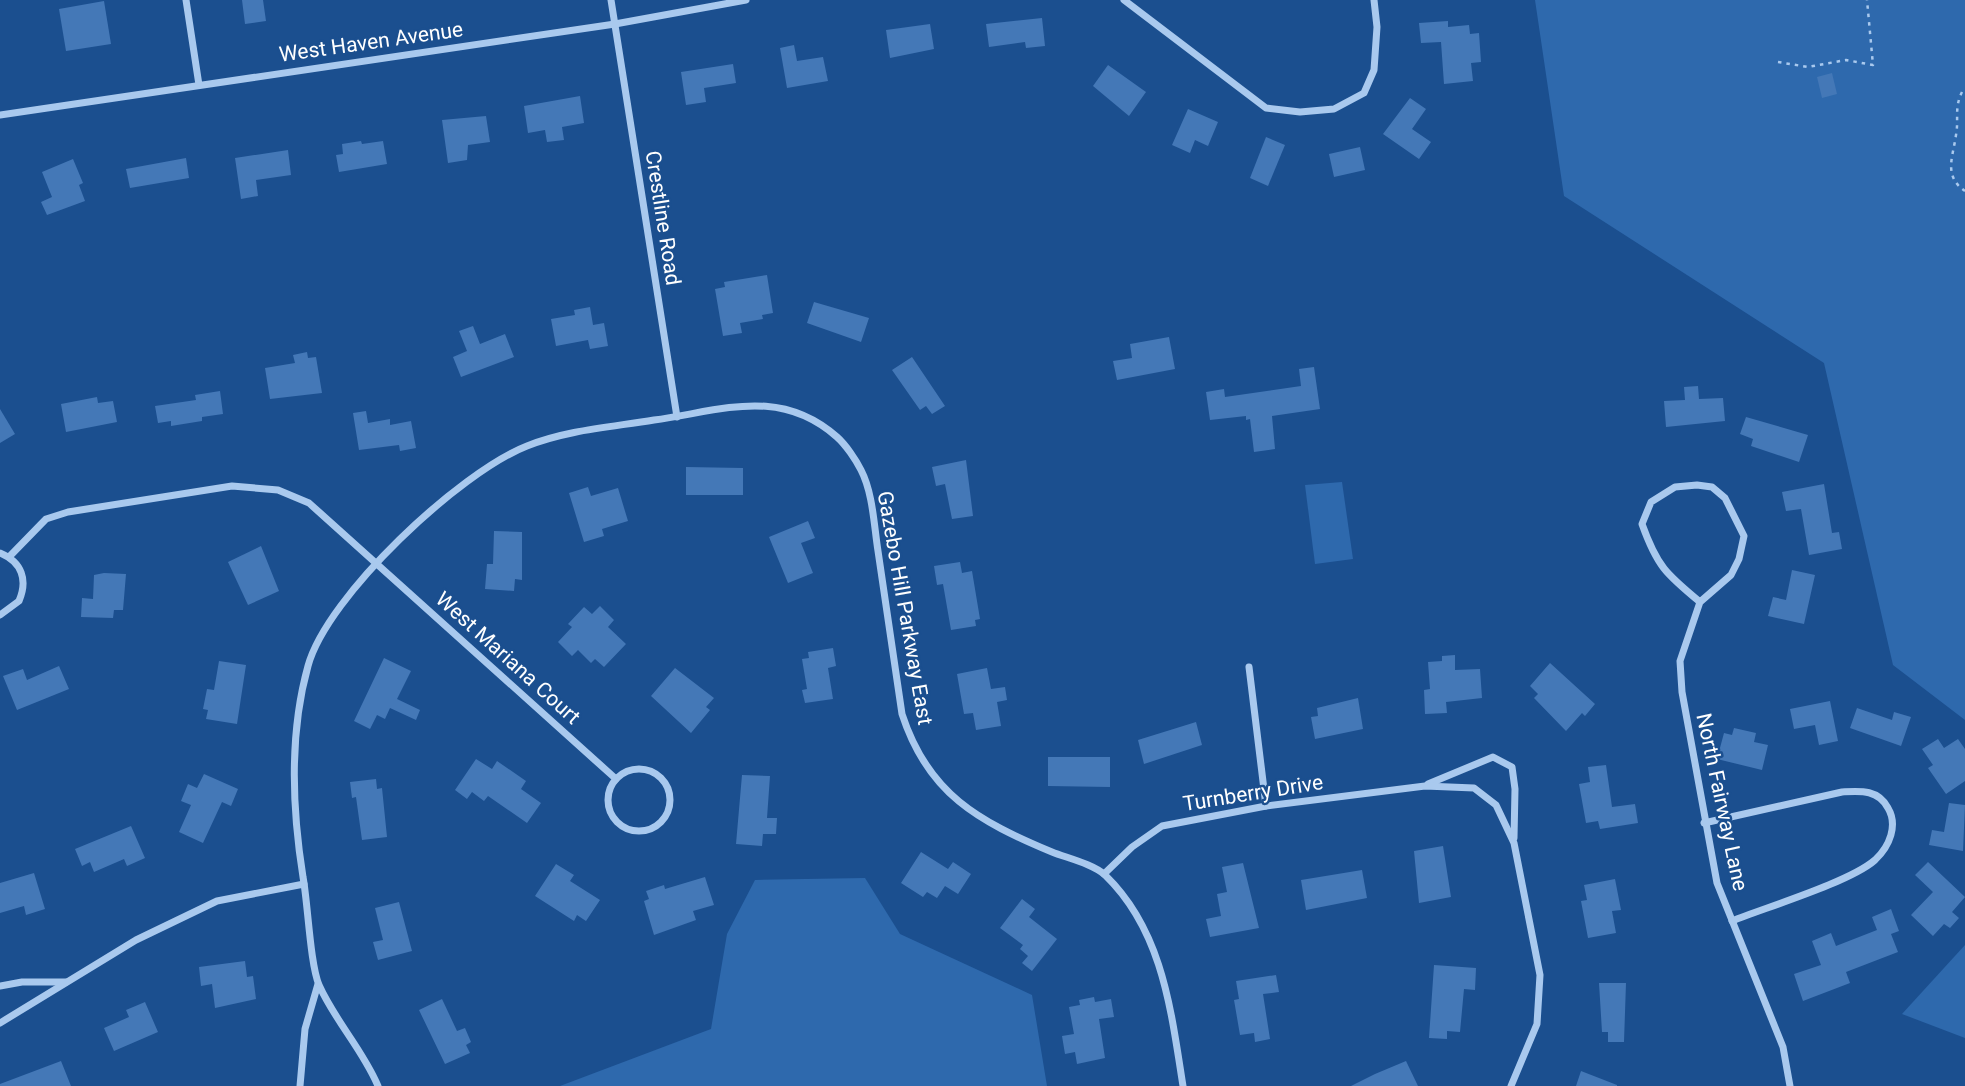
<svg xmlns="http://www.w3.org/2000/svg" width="1965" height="1086" font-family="Roboto,sans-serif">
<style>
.green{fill:#2e69ad}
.building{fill:#4478b7}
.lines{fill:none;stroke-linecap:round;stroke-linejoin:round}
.path{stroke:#a9c9ee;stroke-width:2.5;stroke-dasharray:3.5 5;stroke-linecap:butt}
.street{stroke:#a9c9ee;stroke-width:7}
.labels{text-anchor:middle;stroke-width:5;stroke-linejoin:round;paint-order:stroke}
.street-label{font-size:21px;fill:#fff;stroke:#1b4f8f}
</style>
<rect width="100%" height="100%" fill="#1b4f8f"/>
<g class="green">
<path d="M1535,0H1965V720L1893,665L1824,363L1564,196Z"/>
<path d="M1342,482L1353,559L1315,564L1305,485Z"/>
<path d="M865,878L900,934L1032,995L1047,1086H560L711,1029L727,934L755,880Z"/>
<path d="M1965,945V1038L1902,1014Z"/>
</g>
<g class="building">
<path d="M242,0H263L266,21L245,24Z"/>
<path d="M104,1L111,44L66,51L59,9Z"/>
<path d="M1042,18L1045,46L1026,48L1025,42L989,47L986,24Z"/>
<path d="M1448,21V27L1469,25L1470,34L1479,33L1481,62L1471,63L1473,81L1444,84L1441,42L1421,43L1419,23Z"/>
<path d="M930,24L934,49L890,58L886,30Z"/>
<path d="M794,45L797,61L823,57L828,81L787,88L780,48Z"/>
<path d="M733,64L736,83L704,88L706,102L686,105L681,72Z"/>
<path d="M1108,65L1146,92L1129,116L1093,86Z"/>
<path d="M1832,73L1837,94L1822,98L1817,77Z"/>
<path d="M580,96L584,123L562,127L564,140L547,142L545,130L528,133L524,106Z"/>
<path d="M1410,98L1426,109L1412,129L1431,142L1419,159L1383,134Z"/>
<path d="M1188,109L1218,122L1208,146L1195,140L1190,153L1172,145Z"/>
<path d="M486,116L490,142L468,145L467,160L448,163L442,120Z"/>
<path d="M1266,137L1285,145L1268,186L1250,178Z"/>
<path d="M361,141L362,144L383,141L387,164L339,172L336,155L343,154L342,144Z"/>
<path d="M1360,147L1365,170L1334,177L1329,154Z"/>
<path d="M288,150L291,175L256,180L258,196L241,199L235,158Z"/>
<path d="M186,158L189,178L130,188L126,169Z"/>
<path d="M73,159L83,183L79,185L85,201L47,215L41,202L52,197L42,172Z"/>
<path d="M767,275L773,313L762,315L763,319L740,323L742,333L723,336L715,289L725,287L724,282Z"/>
<path d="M814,302L869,318L861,342L807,323Z"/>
<path d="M590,307L593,325L604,323L608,346L590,349L588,340L556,346L551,319L575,315L574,310Z"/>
<path d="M473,326L480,344L505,334L514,357L461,377L453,357L467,351L459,331Z"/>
<path d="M1169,337L1175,369L1117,380L1113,361L1132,358L1130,344Z"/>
<path d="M307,352L308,358L316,357L322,393L270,399L265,368L295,363L293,355Z"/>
<path d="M912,357L945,406L932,414L926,406L920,410L892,370Z"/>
<path d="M1314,367L1320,409L1272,416L1275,449L1254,452L1250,419L1246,420V416L1210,420L1206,392L1224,389L1225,397L1301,386L1299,369Z"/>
<path d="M1698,386L1699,399L1723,398L1725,421L1666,427L1664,401L1685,400L1684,387Z"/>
<path d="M220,391L223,414L202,417V421L171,426V421L158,423L155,406L196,400L195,395Z"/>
<path d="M97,397L98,403L113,401L117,422L66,432L61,404Z"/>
<path d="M0,409L15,434L0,443Z"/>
<path d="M366,411L368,423L390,419V425L411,421L416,448L400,451L399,445L359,450L353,413Z"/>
<path d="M1746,417L1808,435L1799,462L1751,446L1753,439L1740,434Z"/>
<path d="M966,460L973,516L952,519L945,484L936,486L932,467Z"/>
<path d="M686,467L743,468V495H686Z"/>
<path d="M1824,484L1832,533L1839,532L1842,549L1809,555L1801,509L1786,511L1782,492Z"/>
<path d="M588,487L591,496L618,488L628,521L602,529L604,536L584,542L569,493Z"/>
<path d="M808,521L815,538L801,543L813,573L788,583L769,537Z"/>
<path d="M494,531L522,532V580L515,579L514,591L485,589L487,564H493Z"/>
<path d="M261,546L279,591L248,605L228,562Z"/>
<path d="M960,562L962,573L972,571L980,619L975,620L976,626L951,630L943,584L937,585L934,566Z"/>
<path d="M1792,570L1815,575L1804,624L1768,616L1773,597L1786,600Z"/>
<path d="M104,573L126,574L123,610H114L113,618L81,617L82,598L93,599L94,575Z"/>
<path d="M600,606L614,620L608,627L626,644L604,667L595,659L591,663L578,650L572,656L558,642L572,627L568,624L584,607L592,614Z"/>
<path d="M833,648L836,666L828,668L833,699L805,703L802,690L807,689L802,659L809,658L808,652Z"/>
<path d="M1455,655V670L1480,669L1482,698L1446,702L1447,713L1425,714L1424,690L1430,689L1428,662L1442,661V656Z"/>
<path d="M384,658L411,671L397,699L420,710L416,720L390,708L385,719L377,715L370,729L354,721Z"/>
<path d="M219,661L246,665L237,724L206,719L208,710L203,709L207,689L214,690Z"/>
<path d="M1550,663L1595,704L1585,716L1582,713L1566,731L1534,698L1538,694L1530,686Z"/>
<path d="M59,666L69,689L17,710L3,676L23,669L27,680Z"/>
<path d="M675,668L714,698L706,707L710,710L691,733L651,696Z"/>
<path d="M987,668L991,689L1005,687L1007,700L997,702L1001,726L976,730L973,713L964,714L957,674Z"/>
<path d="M1358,698L1363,729L1315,739L1311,717L1318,716L1317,708Z"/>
<path d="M1830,701L1838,741L1819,745L1815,725L1794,729L1790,709Z"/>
<path d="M1857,708L1892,720L1894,712L1911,717L1901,746L1850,728Z"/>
<path d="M1196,722L1202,745L1144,764L1138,740Z"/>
<path d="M1734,728L1756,733L1754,742L1768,745L1762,770L1717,759L1724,733L1732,735Z"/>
<path d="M1938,739L1944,748L1958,739L1965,749V781L1946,794L1928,768L1933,765L1922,749Z"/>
<path d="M1048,757H1110V787L1048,786Z"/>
<path d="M476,759L492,769L497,761L526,781L521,789L541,803L527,823L488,796L484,801L472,792L467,799L455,790Z"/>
<path d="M1606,765L1612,807L1635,804L1638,823L1600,829L1598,821L1586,823L1579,784L1590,782L1588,767Z"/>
<path d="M204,774L238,789L231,806L222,802L203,843L179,832L191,805L181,801L188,784L197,788Z"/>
<path d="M742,775L770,776L767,818H777L776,834H763L762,846L736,844Z"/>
<path d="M376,779L377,789L382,788L387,837L362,840L356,797L352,798L350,782Z"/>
<path d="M1949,803L1965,805L1963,851L1929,845L1932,830L1944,832Z"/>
<path d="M131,826L145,858L127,866L124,859L94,872L90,862L82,866L75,849Z"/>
<path d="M1443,846L1451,897L1419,903L1414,851Z"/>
<path d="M921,852L948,869L953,862L971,874L958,894L945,886L937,898L927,892L923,897L901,883Z"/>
<path d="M1928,862L1965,897L1952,912L1959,918L1950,928L1944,924L1933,936L1911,915L1933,892L1915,875Z"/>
<path d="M1243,863L1259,928L1210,937L1206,919L1221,916L1217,894L1227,892L1222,867Z"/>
<path d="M556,864L574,875L570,881L600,900L586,921L577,915L574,921L535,896Z"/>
<path d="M1362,870L1367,898L1306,910L1301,880Z"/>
<path d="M34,873L45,909L26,915L24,906L0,913V883Z"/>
<path d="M705,877L714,905L693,911L696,920L654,935L644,901L649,899L646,891L664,885L665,889Z"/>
<path d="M1615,879L1621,910L1612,911L1616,933L1588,938L1581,901L1587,900L1584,885Z"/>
<path d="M1022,899L1035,909L1029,917L1057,939L1032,971L1022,963L1028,956L1020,949L1023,945L1000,928Z"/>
<path d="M399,902L412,951L378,960L373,942L383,940L375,908Z"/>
<path d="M1891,909L1899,931L1891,934L1898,952L1846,972L1850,983L1803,1001L1794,974L1821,965L1812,941L1831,933L1836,946L1877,930L1872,917Z"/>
<path d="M245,961L247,977L253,976L256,999L215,1008L212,984L201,986L199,967Z"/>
<path d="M1434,965L1476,968L1475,990L1464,989L1460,1032L1447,1031V1039L1429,1038Z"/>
<path d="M1276,975L1279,992L1263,994L1270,1039L1255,1042L1254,1033L1240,1035L1234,1000L1239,999L1236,981Z"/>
<path d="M1599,983H1626L1624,1042H1608V1032H1602Z"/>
<path d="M1094,997L1095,1002L1111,999L1114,1017L1099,1019L1105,1058L1077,1064L1075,1052L1065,1054L1062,1036L1074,1034L1069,1007L1080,1005L1079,1000Z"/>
<path d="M442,999L457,1031L465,1028L471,1042L466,1045L470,1053L445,1064L419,1010Z"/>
<path d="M145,1002L158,1032L114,1051L104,1028L129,1017L126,1010Z"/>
<path d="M61,1061L71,1086H0V1084Z"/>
<path d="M1406,1061L1418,1086H1351L1375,1074Z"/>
<path d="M1581,1071L1617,1085V1086H1576Z"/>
</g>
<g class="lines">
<g class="path">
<path d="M1778,62L1808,67L1846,60L1873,65L1867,0"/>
<path d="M1962,92C1954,108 1959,119 1956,135C1953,157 1943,176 1965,191"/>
</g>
<g class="street">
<path d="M186,0L199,85"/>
<path d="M611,0L677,417"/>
<path d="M1124,0L1266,108L1300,112L1334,109L1364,93L1374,70L1377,27L1374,0"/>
<path d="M0,115L615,24L746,0"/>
<path d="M0,553C22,562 28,580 19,601L0,615"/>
<path d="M9,557L46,519L68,512L232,486L278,490L309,503L616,779"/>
<path d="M1700,602C1666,574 1657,566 1642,524L1651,502L1675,487L1697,485L1712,487L1725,498L1744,536L1739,559L1731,575L1700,602L1680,661L1682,692L1717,883L1783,1047L1790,1086"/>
<path d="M1249,667L1266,806"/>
<circle cx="639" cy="800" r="31"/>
<path d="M1428,784L1493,757L1512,767L1515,789L1514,838"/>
<path d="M1704,823L1842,792C1860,791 1878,789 1888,808C1898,825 1890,846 1875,860C1850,882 1767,907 1732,921"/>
<path d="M1104,874L1132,847L1162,826L1266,806L1425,786L1474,788L1496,805L1514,843L1540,975L1537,1024L1511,1086"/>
<path d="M0,986L22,982H66"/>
<path d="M0,1023L136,940L217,901L304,884"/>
<path d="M300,1086L305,1029L318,984"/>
<path d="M378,1086C363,1050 335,1021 319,985C310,963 308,904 303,877C292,808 289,734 308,666C327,596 460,472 527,446C567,430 612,427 654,420C721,411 779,386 837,437C846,445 856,460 861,470C873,493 874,526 878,551C886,605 894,659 902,714C928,794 978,821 1052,852C1067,858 1093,864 1105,875C1163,931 1171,1011 1183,1086"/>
</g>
</g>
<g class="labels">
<g class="street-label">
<text transform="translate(371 42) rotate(-8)" y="7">West Haven Avenue</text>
<text transform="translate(663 218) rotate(81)" y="7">Crestline Road</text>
<text transform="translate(905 608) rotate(80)" y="7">Gazebo Hill Parkway East</text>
<text transform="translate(508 658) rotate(42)" y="7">West Mariana Court</text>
<text transform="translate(1253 793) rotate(-9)" y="7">Turnberry Drive</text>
<text transform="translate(1722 802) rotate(78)" y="7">North Fairway Lane</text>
</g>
</g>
</svg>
